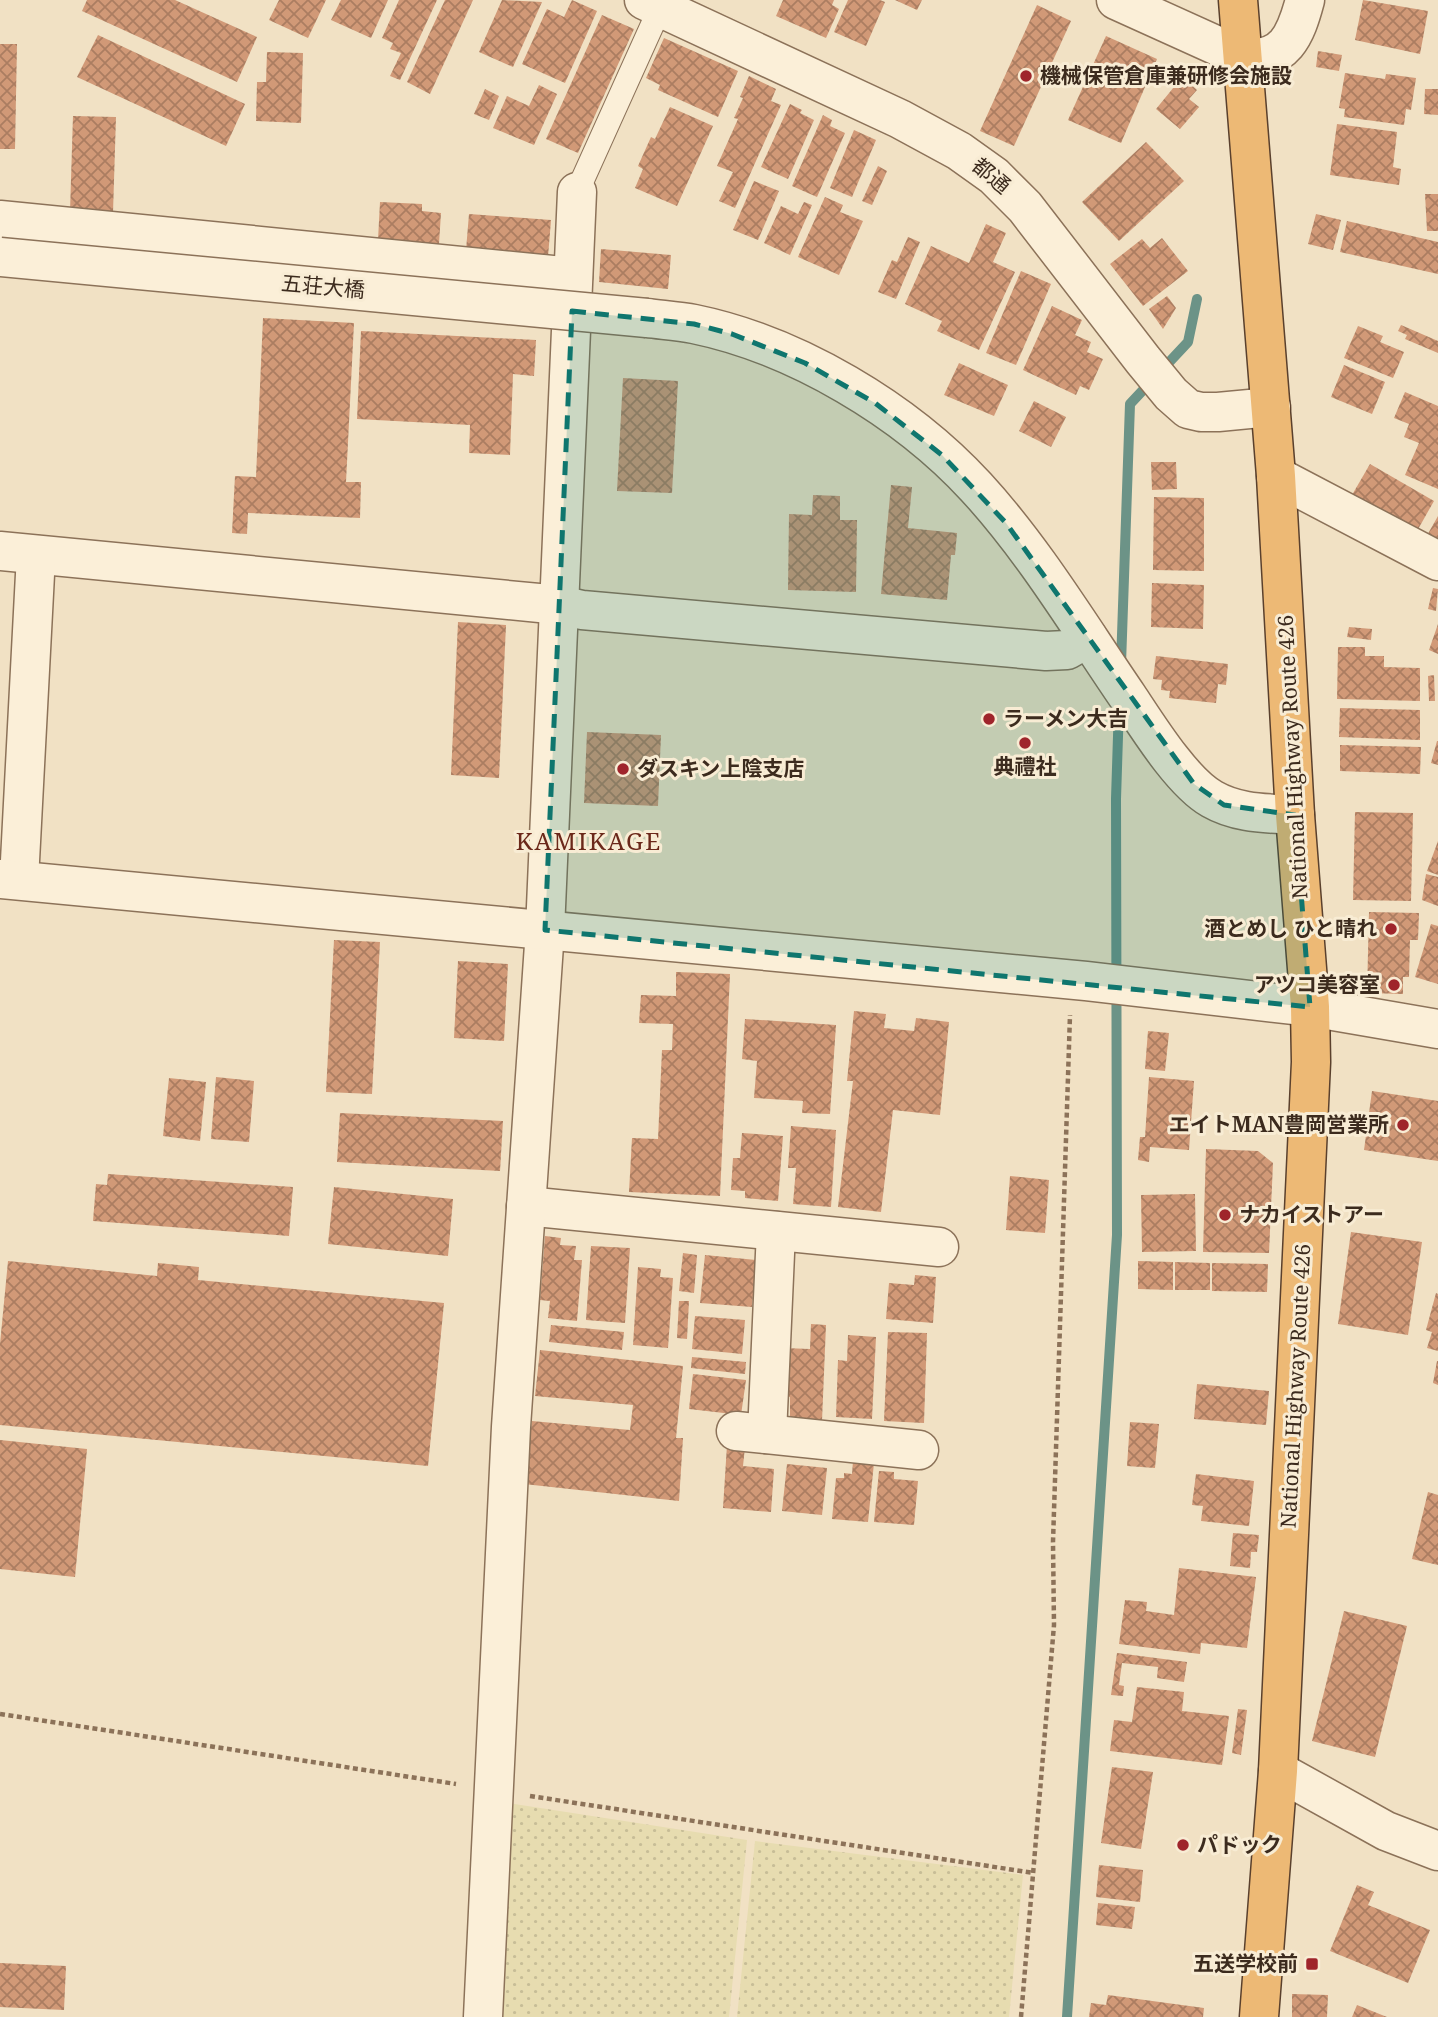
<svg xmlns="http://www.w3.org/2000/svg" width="1438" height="2017" font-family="'Noto Serif','Noto Sans JP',serif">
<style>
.farmland{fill:url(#farmland-dots)}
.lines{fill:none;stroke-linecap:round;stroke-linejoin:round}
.stream{stroke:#6c9387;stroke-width:10}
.building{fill:url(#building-cross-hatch)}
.service-casing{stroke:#8c7259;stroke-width:25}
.minor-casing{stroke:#8c7259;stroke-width:41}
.tertiary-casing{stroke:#8c7259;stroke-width:41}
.trunk-casing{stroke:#5a402d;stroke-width:41}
.path{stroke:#8c7259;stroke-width:4.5;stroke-dasharray:5 3.5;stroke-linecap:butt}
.service{stroke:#fbefd8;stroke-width:23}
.minor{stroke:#fbefd8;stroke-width:38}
.tertiary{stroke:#fbefd8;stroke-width:38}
.trunk{stroke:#edb975;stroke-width:38}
.tertiary-bridge-casing{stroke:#8c7259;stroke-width:41;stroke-linecap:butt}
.tertiary-bridge{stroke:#fbefd8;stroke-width:38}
.marked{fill:#0f766e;fill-opacity:0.2;stroke:#0f766e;stroke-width:5;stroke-dasharray:14 9;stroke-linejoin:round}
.poi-dot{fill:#9f252b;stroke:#f8ecd4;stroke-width:2.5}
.labels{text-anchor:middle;stroke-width:6;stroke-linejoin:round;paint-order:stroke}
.poi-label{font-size:21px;font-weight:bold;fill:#3c2b1e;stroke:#f8ecd4;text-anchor:start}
.street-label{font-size:21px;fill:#3c2b1e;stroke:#f8ecd4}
.quarter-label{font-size:24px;letter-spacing:2px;fill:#6b281a;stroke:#f8ecd4}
</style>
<defs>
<pattern id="farmland-dots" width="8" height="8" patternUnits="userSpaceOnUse" patternTransform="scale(1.75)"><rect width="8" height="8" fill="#e7dcb0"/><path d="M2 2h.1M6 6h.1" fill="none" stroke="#c7bd97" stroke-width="1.8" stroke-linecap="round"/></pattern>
<pattern id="building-cross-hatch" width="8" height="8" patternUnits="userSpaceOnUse" patternTransform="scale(1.75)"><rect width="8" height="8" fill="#d19977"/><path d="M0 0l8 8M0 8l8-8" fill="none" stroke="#ab7d61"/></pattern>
</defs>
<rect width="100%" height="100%" fill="#f1e1c4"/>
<g class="farmland">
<path d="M502,1802L747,1840L729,2017H494Z"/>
<path d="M755,1841L1023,1875L1009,2017H737Z"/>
</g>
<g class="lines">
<g class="stream">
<path d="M1121,664L1130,404L1188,342L1197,299"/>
<path d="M1067,2017L1117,1235L1116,799L1119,705"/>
</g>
</g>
<g class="building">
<path d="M87,0H175L257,37L237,82L82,11Z"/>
<path d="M279,0H326L308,38L269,20Z"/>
<path d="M341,0H388L371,38L331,20Z"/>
<path d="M399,0H437L400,80L390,76L401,53L390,49L393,43L382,38Z"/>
<path d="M445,0H473L430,94L407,82Z"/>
<path d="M502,0L542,2L513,67L479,52Z"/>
<path d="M572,0L597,11L565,83L522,64L547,9L564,17Z"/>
<path d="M783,0H834L832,5L839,9L826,38L776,16Z"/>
<path d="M848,0H880L885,2L866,46L834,32Z"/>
<path d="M895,0H922L917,10Z"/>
<path d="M1363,0L1428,11L1420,54L1355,40Z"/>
<path d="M1037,5L1071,21L1014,146L980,131Z"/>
<path d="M602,15L634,29L578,153L546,139Z"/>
<path d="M98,35L245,104L226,146L77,77Z"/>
<path d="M1106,36L1157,59L1121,143L1068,120Z"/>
<path d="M664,38L738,71L718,117L658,90L660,85L646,78Z"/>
<path d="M0,44H17L15,149H0Z"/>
<path d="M1318,51L1342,55L1339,71L1316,67Z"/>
<path d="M267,52L303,53L301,123L256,121L257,82H266Z"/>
<path d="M1178,73L1197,90L1189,99L1199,107L1180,129L1156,109L1174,87L1169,82Z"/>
<path d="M1345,73L1385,79L1386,74L1416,78L1411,110L1406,109L1404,125L1344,117L1345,109L1339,108Z"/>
<path d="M749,76L776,89L771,101L781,105L735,208L719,201L733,172L717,166L738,119L734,118L743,98L740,97Z"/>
<path d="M539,85L557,94L534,145L493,128L507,96L529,106Z"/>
<path d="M485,89L499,96L489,120L474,114Z"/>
<path d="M1425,89H1438V115L1424,114Z"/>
<path d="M790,104L802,110L800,113L814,120L788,179L761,167Z"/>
<path d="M670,107L713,126L677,206L635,188L643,169L638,166L651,137L655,139Z"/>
<path d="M823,115L832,120L830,126L845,133L817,197L792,186Z"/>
<path d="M73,116L116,117L113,212L70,211Z"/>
<path d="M1337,124L1397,132L1393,167L1401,169L1399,185L1330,175Z"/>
<path d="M854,130L876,140L852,197L830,188Z"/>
<path d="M1146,142L1184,181L1119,241L1082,202Z"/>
<path d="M878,166L887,171L872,205L862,201Z"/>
<path d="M754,181L779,191L758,240L733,230Z"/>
<path d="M1425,194H1438V231H1427Z"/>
<path d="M825,197L843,205L840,212L863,221L839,275L798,257Z"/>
<path d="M380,202L422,204V211L441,213L439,244L378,240Z"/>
<path d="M804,202L812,205L790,255L764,243L781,206L798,214Z"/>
<path d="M469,214L551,220L548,257L466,250Z"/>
<path d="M1316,214L1341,220L1333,250L1308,244Z"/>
<path d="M1347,221L1438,242V274L1340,252Z"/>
<path d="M986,224L1006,233L993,262L1015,272L979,350L937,331L942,321L905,304L931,246L969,263Z"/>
<path d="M908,237L920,242L896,299L878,292L892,260L897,262Z"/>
<path d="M1162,238L1188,271L1143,306L1110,264L1142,239L1150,248Z"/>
<path d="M601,249L671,255L668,289L599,282Z"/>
<path d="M1021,271L1051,284L1016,365L986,353Z"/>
<path d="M1167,296L1176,308L1163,329L1149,309Z"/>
<path d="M1052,306L1082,320L1075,335L1091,342L1087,352L1103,359L1089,390L1080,386L1076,395L1023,370Z"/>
<path d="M263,318L354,323L346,482H361L360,518L248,513L247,534L232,533L235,476L256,477Z"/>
<path d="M1401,325L1438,341V353L1405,339L1407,335L1398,331Z"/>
<path d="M1358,326L1383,336L1380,342L1404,352L1393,378L1344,358Z"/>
<path d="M361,331L536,340L534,376L513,374L510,455L469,453L470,425L357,419Z"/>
<path d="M959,363L1008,385L994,416L944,395Z"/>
<path d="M1344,365L1385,382L1372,414L1331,397Z"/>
<path d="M623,378L678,381L672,493L617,491Z"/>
<path d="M1405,392L1438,406V489L1405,475L1419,443L1404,437L1409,424L1394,418Z"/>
<path d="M1034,401L1066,417L1051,447L1019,431Z"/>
<path d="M1151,462H1176L1177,489L1152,490Z"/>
<path d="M1370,464L1434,501L1417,531L1352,495Z"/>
<path d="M891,485L912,487L908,528L957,533L955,555H951L947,600L881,594Z"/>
<path d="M813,495L840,496V520H857L856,592L788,590L789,514L812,515Z"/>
<path d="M1154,497L1204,498V571L1153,570Z"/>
<path d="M1438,516V547L1425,539Z"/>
<path d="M1152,583L1204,585L1203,629L1151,627Z"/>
<path d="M1433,588L1438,589L1436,611L1428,609Z"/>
<path d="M458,622L506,625L499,778L451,775Z"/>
<path d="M1438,624V654L1429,650Z"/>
<path d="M1349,627L1372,629L1371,640L1347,637Z"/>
<path d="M1338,647H1365V656H1384V667L1420,668V701L1337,699Z"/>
<path d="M1156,656L1228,664L1226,685L1218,684L1216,703L1169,698L1170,691L1161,690L1162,680L1153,679Z"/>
<path d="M1434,675L1435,701H1429L1428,676Z"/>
<path d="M1340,708L1420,710V740L1339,737Z"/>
<path d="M587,732L661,735L658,806L584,803Z"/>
<path d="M1437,741H1438V765L1431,763Z"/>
<path d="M1340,745L1421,747L1420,774L1340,771Z"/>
<path d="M1355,812L1413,813L1411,901L1353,900Z"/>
<path d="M1438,841V875L1427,871Z"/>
<path d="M1426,874L1438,877V906L1422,900Z"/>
<path d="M1369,912L1419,913L1418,940H1410L1409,977H1403V994L1367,993Z"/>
<path d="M1431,924L1438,926V984L1415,977Z"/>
<path d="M334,940L380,942L372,1094L326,1092Z"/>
<path d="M458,961L508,964L504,1041L454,1038Z"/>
<path d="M676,972L730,974L720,1196L629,1192L632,1138L658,1139L662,1050H672L673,1024L639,1023L641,995L676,996Z"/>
<path d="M854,1011L886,1014L884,1028L914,1031L916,1018L949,1022L940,1115L893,1110L881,1212L838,1207L853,1081H847Z"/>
<path d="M745,1019L836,1025L830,1114L802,1113L803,1101L754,1098L757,1061L742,1059Z"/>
<path d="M1148,1031L1169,1033L1165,1071L1145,1069Z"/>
<path d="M216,1077L254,1081L249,1142L211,1139Z"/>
<path d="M1149,1077L1194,1081L1189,1150L1150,1147L1149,1162L1138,1160L1140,1137H1145Z"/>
<path d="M169,1078L206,1082L200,1141L163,1136Z"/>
<path d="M1372,1091L1438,1101V1161L1364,1150Z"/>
<path d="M340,1113L503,1121L500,1171L337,1162Z"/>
<path d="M791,1126L836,1130L831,1207L793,1204L796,1168H788Z"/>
<path d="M742,1133L783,1136L778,1201L745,1198V1191L731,1190L733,1158H740Z"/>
<path d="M1206,1149L1258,1151L1273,1163L1269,1253L1203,1252Z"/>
<path d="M108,1174L293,1187L289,1236L93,1221L96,1184L107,1185Z"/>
<path d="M1010,1176L1049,1180L1045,1233L1006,1230Z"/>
<path d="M334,1187L453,1199L448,1256L328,1244Z"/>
<path d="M1195,1194L1196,1251L1142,1252L1141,1195Z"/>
<path d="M1351,1232L1422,1242L1408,1335L1338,1324Z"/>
<path d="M545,1236L561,1238L560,1245L576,1246L574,1260H582L577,1321L548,1318L550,1301L540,1300Z"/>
<path d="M591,1246L630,1248L625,1323L586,1320Z"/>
<path d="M683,1253L697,1255L694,1293L679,1291Z"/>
<path d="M705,1255L756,1260L752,1307L700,1303Z"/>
<path d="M8,1261L157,1276L158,1263L199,1267L198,1280L444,1303L428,1466L0,1425V1344Z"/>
<path d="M1138,1261L1173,1262V1290L1138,1289Z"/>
<path d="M1175,1262L1210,1263V1290H1175Z"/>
<path d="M1212,1263L1268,1264L1267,1292L1212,1291Z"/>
<path d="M638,1267L661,1269L660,1277L673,1278L668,1348L633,1345Z"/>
<path d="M915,1275L936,1277L933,1323L886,1319L889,1283L914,1285Z"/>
<path d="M1436,1293L1438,1294V1351L1427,1348L1432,1332L1426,1330Z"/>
<path d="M679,1301H689L687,1339L677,1338Z"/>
<path d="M695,1316L745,1320L742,1354L692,1349Z"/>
<path d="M811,1324L826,1325L822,1421L790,1420V1397L782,1396L784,1348L810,1349Z"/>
<path d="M551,1325L624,1332L622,1350L549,1342Z"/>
<path d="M888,1332L927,1333L924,1423L884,1421Z"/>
<path d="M848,1335L876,1337L872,1419L836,1417L838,1360L847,1361Z"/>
<path d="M540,1350L683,1366L676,1438H683L679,1501L524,1484L532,1421L630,1430L633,1405L535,1396Z"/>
<path d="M692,1357L746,1362L745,1374L691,1368Z"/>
<path d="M1437,1361H1438V1385L1433,1383Z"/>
<path d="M693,1374L746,1380L741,1415L689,1409Z"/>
<path d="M1197,1384L1269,1391L1266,1425L1194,1419Z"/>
<path d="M1130,1422L1159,1424L1155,1468L1127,1466Z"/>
<path d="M0,1440L87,1449L75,1577L0,1569Z"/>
<path d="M727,1445L745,1447L743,1466L774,1469L771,1512L723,1508Z"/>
<path d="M853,1461L874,1463L868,1522L832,1519L836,1478H844V1473L852,1474Z"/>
<path d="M787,1464L827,1468L822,1515L782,1511Z"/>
<path d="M879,1471L894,1472V1479L918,1481L914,1525L874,1522Z"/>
<path d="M1196,1474L1254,1481L1249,1526L1201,1521L1203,1506L1192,1505Z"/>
<path d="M1428,1492L1438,1495V1565L1412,1559Z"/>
<path d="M1233,1533L1259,1535L1257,1552H1251L1250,1568L1230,1566Z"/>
<path d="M1179,1568L1256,1577L1247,1648L1201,1643L1200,1654L1119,1644L1125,1600L1147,1602L1146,1611L1174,1615Z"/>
<path d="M1344,1611L1407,1626L1375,1757L1312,1741Z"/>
<path d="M1117,1653L1187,1662L1184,1682L1157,1678L1158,1667L1122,1663L1119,1685L1124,1686L1123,1696L1111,1695Z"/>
<path d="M1137,1687L1184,1692L1182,1711L1229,1716L1222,1765L1110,1751L1114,1720L1132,1722Z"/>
<path d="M1238,1709L1247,1710L1241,1755L1232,1753Z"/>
<path d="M1112,1767L1153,1772L1141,1849L1101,1843Z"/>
<path d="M1099,1865L1143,1870L1140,1902L1096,1897Z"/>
<path d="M1357,1885L1374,1892L1368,1905L1430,1930L1408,1983L1330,1951Z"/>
<path d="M1098,1903L1135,1907L1132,1929L1096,1925Z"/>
<path d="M0,1963L66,1966L64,2010L0,2007Z"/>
<path d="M1292,1994L1328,1995L1327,2017H1292Z"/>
<path d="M1108,1995L1204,2008L1203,2017H1089L1091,2003L1106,2005Z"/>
<path d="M1357,2005L1387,2017H1352Z"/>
</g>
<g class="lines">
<defs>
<path id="service" d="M577,192L660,8"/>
<g id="minor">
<path d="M1116,0L1242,57"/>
<path d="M0,220L573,277"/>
<path d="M1276,476L1438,561"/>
<path d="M0,551L560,605L582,610L1046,651L1067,650L1088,638"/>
<path d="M19,880L36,555"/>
<path d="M1310,1007L1438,1029"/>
<path d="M526,1206L939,1247"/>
<path d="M736,1431L919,1450"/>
<path d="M767,1434L776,1231"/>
<path d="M1278,1771L1386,1831L1438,1851"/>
<path d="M483,2017L511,1427L545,930L577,192"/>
</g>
<g id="tertiary">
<path d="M644,0L900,119L959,151L994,176L1025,207L1143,360L1171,394L1188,409L1201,412H1218L1271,407"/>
<path d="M1242,57C1285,64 1296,34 1305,0"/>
<path d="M647,318C662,320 679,321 694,324C796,345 905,410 976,487C1034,550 1080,627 1128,697C1148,727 1182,782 1212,799C1238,814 1267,813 1295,815"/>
<path d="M0,879L1086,981L1310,1007"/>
</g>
<path id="trunk" d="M1238,0L1276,476L1295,815L1310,1007L1311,1062L1278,1771L1259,2017"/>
</defs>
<use href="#service" class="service-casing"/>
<use href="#minor" class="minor-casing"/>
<use href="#tertiary" class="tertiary-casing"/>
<use href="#trunk" class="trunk-casing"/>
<g class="path">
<path d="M0,1714L456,1784"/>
<path d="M530,1796L1034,1873"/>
<path d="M1021,2017L1054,1625L1053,1542L1070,1015"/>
</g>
<use href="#service" class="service"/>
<use href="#minor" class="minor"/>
<use href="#tertiary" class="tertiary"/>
<use href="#trunk" class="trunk"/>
<defs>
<path id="tertiary-bridge" d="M0,257L647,318"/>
</defs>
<use href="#tertiary-bridge" class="tertiary-bridge-casing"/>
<use href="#tertiary-bridge" class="tertiary-bridge"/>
</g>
<path class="marked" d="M572,311L694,324L732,334L805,363L875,403L942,455L1006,523L1194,784L1224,805L1295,815L1310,1007L545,930Z"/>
<g class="poi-dot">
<circle cx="1026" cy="76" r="7"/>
<circle cx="989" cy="719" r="7"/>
<circle cx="1025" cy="743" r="7"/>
<circle cx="623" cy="769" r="7"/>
<circle cx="1391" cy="929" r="7"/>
<circle cx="1394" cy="985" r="7"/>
<circle cx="1403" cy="1125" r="7"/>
<circle cx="1225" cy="1215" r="7"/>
<circle cx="1183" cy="1845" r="7"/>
<rect x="1305" y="1957" width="14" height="14" rx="3.5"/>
</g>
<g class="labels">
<g class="poi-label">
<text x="1040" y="83">機械保管倉庫兼研修会施設</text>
<text x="1003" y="726">ラーメン大吉</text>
<text x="1025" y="774" text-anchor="middle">典禮社</text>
<text x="637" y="776">ダスキン上陰支店</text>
<text x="1377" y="936" text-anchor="end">酒とめし ひと晴れ</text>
<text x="1380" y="992" text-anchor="end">アツコ美容室</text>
<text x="1389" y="1132" text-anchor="end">エイトMAN豊岡営業所</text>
<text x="1239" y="1222">ナカイストアー</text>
<text x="1197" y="1852">パドック</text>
<text x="1298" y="1971" text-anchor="end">五送学校前</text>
</g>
<g class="street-label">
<text transform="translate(991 176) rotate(40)" y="7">都通</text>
<text transform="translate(323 287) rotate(5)" y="7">五荘大橋</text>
<text transform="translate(1293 757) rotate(-93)" y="7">National Highway Route 426</text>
<text transform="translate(1296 1386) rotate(-87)" y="7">National Highway Route 426</text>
</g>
<g class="quarter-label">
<text x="589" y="850">KAMIKAGE</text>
</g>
</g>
</svg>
